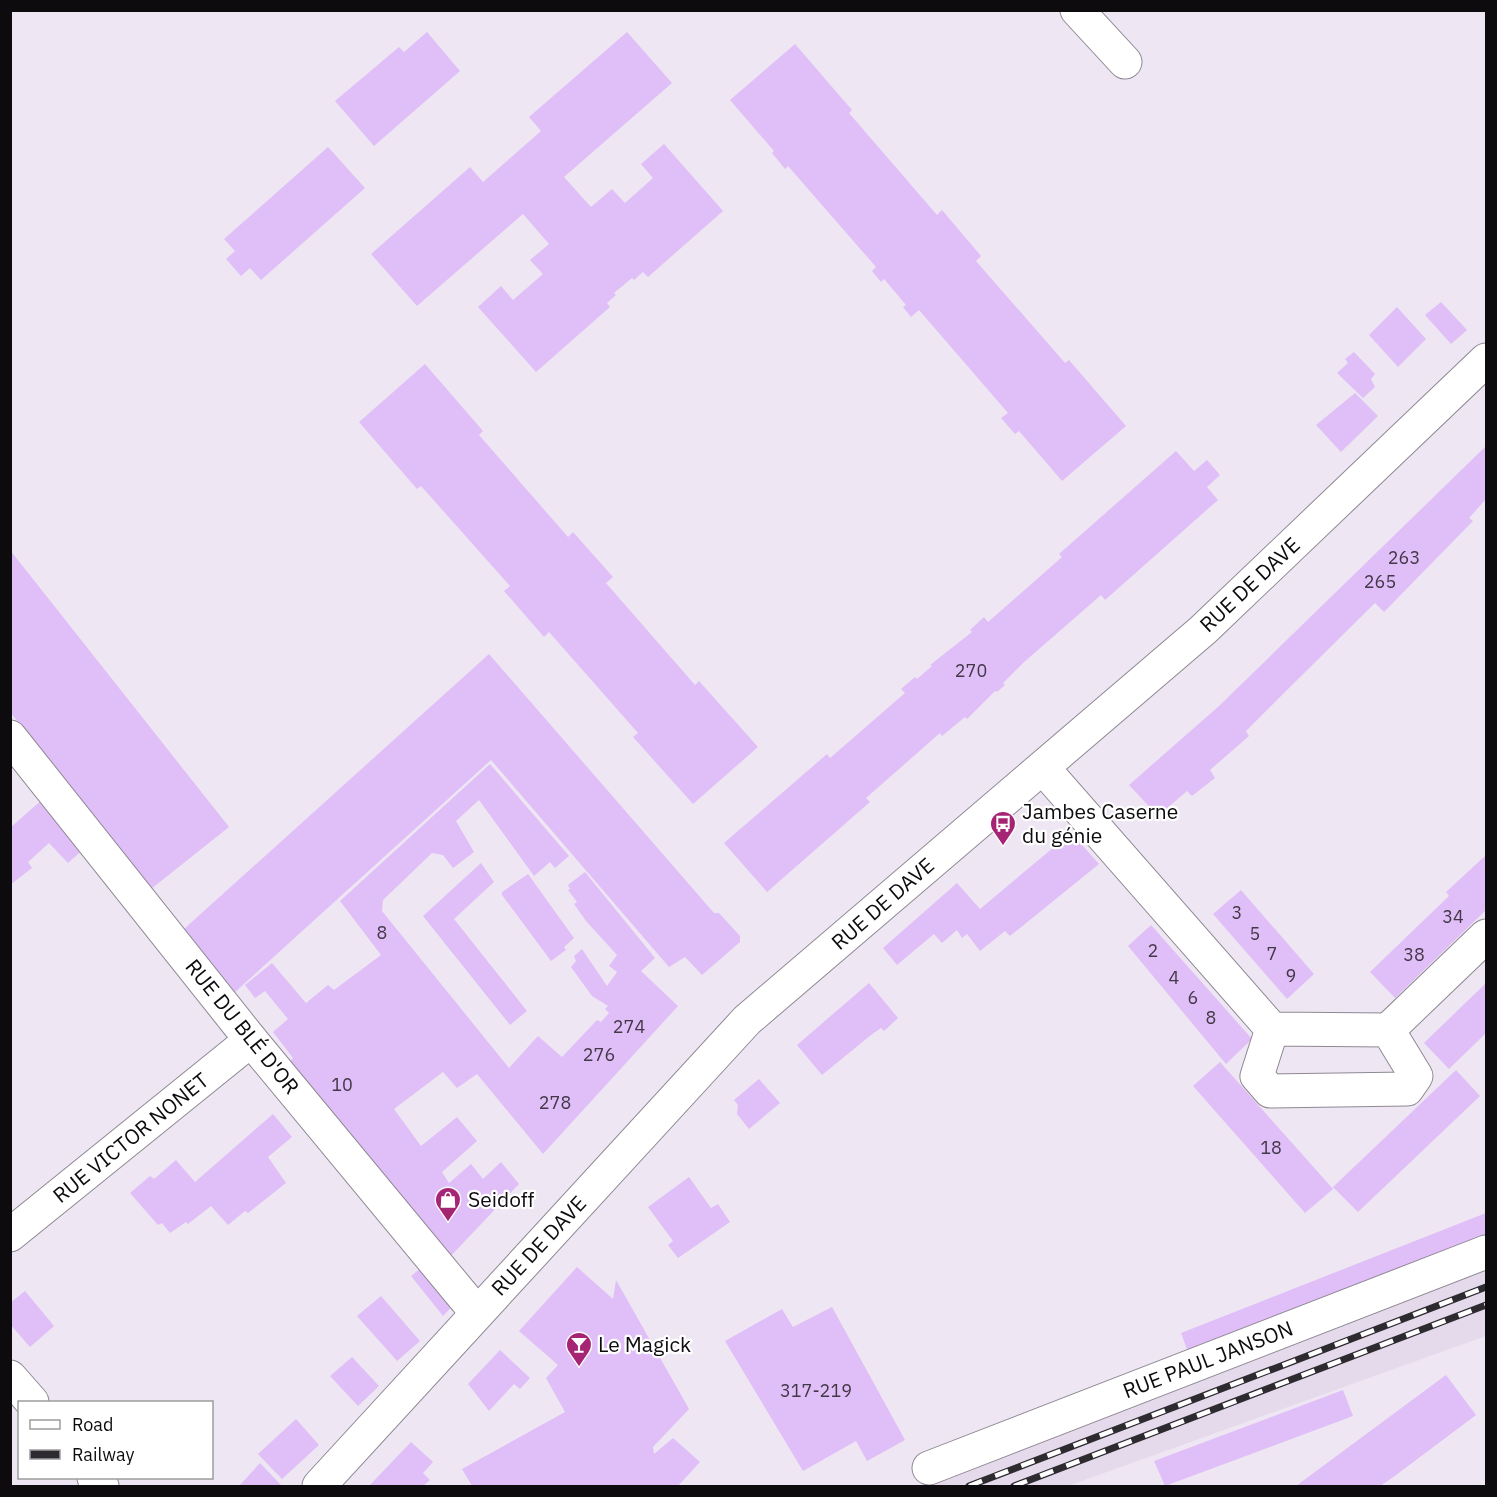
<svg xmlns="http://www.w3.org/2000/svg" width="1497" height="1497" font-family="'IBM Plex Sans',sans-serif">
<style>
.built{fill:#e5daec}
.building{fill:#e0bef7}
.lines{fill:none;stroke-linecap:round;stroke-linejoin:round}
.minor-casing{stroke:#8f8893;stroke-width:35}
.major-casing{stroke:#8f8893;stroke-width:35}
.minor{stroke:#fff;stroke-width:33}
.major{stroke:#fff;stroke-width:33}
.rail-casing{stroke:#2e2b30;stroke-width:7}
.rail{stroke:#fff;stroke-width:4.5;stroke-dasharray:14;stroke-linecap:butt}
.labels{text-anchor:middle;stroke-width:4.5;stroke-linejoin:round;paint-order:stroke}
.number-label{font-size:18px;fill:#423848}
.street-label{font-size:21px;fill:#0d0b0e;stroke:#fff}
.poi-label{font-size:21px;fill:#0d0b0e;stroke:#fff;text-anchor:start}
</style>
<rect width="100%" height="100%" fill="#eee7f3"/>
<path class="built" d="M1486,1270V1336L1068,1486H921Z"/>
<g class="building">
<path d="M427,32L460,71L374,146L335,101L399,47L404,52Z"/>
<path d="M627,32L672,83L564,177L591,207L612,189L625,203L653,178L641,164L664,144L723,211L648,277L643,272L634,280L632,278L614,293L616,295L607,303L610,307L536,372L478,307L501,286L513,300L543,274L530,260L549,244L523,214L417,306L371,254L470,167L483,182L541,131L529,117Z"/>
<path d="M795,44L852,110L849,113L937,215L942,210L981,256L976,261L1065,363L1069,360L1126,426L1062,481L1019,431L1015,434L1001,418L1008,413L919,310L911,317L903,307L906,305L884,279L881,282L872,271L876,267L788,166L785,169L772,153L774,151L730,100Z"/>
<path d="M328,147L365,188L261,280L250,268L241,276L226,259L235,251L224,239Z"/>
<path d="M1441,302L1467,330L1451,344L1425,315Z"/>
<path d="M1397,307L1426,339L1398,367L1369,335Z"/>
<path d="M1354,352L1375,374L1371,379L1375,387L1363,398L1337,373L1348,363L1345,359Z"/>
<path d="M425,364L483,431L479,435L568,537L573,532L613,577L606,583L695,685L699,681L758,747L693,804L633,737L638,733L549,632L544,637L504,591L510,586L421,486L417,489L359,422Z"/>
<path d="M1355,393L1378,416L1341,452L1316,425Z"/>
<path d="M1486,446V499L1469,518L1473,521L1384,612L1375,603L1284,693L1246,731L1249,736L1210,770L1215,778L1192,796L1187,791L1158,816L1129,785L1219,706Z"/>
<path d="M1176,451L1194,471L1207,460L1220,475L1207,487L1218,500L1105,600L1101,595L1023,663L1003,683L1005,685L997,692L995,691L967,719L965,717L942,736L940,733L866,798L870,802L767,892L724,843L827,754L830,758L905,693L901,689L915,677L917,679L932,666L930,665L972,632L970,630L984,617L988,622L1062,557L1059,554Z"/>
<path d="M10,550L229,827L151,889L10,712Z"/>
<path d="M489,654L714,913H719L740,936V942L702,975L685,957L669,967L491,760L234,993L184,929Z"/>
<path d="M490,764L569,856L555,868L550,862L534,876L479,800L456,821L474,852L453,868L443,855L432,853L383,900L382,911L509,1068L538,1036L562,1057L597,1020L601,1022L609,1013L605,1009L608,1006L592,996L571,967L576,961L574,956L582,949L607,986L617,972L609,966L617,955L586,921L574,904L577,902L568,890L570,889L568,885L585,872L655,958L641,971L678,1006L543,1154L477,1074L457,1088L443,1072L394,1109L421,1146L457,1117L477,1141L442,1172L449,1183L471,1164L483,1179L501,1162L519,1184L447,1260L404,1202L290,1061L293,1058L273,1032L288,1019L265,991L255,998L245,985L272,963L306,1003L328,985L334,990L381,955L340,901Z"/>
<path d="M44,798L86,847L68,863L49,843L28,862L32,868L10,885V828Z"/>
<path d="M1066,837L1076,838L1099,864L1010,936L1005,931L980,951L967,934L962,938L957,930L942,943L934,934L897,965L883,948L957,883L980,909Z"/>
<path d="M1485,856L1486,910L1395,998L1370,972L1449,896L1446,892Z"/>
<path d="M481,863L494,882L454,919L527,1011L510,1025L423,916Z"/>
<path d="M528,874L574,938L564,947L566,950L551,961L502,895V892Z"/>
<path d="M1241,890L1314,974L1287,999L1213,914Z"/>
<path d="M1151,925L1252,1039L1226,1064L1128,946Z"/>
<path d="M869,983L898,1018L884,1031L881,1028L871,1035L822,1075L797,1045Z"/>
<path d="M1486,983V1033L1449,1069L1424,1043Z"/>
<path d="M1220,1062L1333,1189L1305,1213L1193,1086Z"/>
<path d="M1456,1070L1480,1096L1358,1212L1333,1187Z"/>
<path d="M759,1079L780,1103L749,1129L737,1114L738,1105L734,1100Z"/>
<path d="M273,1114L292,1137L268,1157L286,1183L248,1213L245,1211L228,1225L211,1206L188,1224L186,1222L170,1233L162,1223L158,1225L130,1193L150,1176L154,1179L176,1160L195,1182Z"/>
<path d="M689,1177L711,1208L718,1204L730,1222L678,1258L668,1245L673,1241L648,1207Z"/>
<path d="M1486,1213V1238L1188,1352L1181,1333Z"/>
<path d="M431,1260L460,1298L443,1316L411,1276Z"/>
<path d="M577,1267L613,1299L616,1280L689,1409L653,1447L654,1454L673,1438L700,1462L678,1486H472L462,1469L565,1412L546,1378L558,1365L519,1331Z"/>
<path d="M25,1291L54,1326L30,1347L10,1324V1303Z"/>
<path d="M381,1296L420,1341L397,1361L357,1316Z"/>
<path d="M832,1307L905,1440L867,1461L856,1441L803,1471L725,1341L782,1309L793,1327Z"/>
<path d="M500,1350L530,1378L520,1389L514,1384L489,1411L468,1384Z"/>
<path d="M352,1357L379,1386L358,1406L330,1376Z"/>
<path d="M1446,1375L1476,1415L1392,1478L1380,1486H1296Z"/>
<path d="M1343,1390L1353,1416L1165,1486L1154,1461Z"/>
<path d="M296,1419L319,1445L282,1479L258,1454Z"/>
<path d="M411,1442L433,1462L423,1473L430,1480L423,1486H369Z"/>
<path d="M260,1463L282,1486H239Z"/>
</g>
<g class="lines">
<defs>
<g id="minor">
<path d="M1077,10L1125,62"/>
<path d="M10,737L251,1040L477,1313"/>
<path d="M1043,768L1272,1029L1388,1030L1416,1076L1407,1089L1270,1091L1257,1076L1272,1029"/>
<path d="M1388,1030L1486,936"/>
<path d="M10,1235L251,1040"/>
<path d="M10,1377L32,1402"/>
<path d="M929,1468L1486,1252"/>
<path d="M94,1478L102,1486"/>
</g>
<path id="major" d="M319,1486L747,1020L1203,630L1486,360"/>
</defs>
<use href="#minor" class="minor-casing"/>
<use href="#major" class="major-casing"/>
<use href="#minor" class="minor"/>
<use href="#major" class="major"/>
<defs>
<g id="rail">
<path d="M969,1486L1486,1287"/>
<path d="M1014,1486L1486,1305"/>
</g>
</defs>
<use href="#rail" class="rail-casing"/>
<use href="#rail" class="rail"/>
</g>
<defs>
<symbol id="bus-pin" viewBox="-11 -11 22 30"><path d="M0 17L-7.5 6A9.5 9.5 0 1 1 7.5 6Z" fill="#a52473" stroke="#fff"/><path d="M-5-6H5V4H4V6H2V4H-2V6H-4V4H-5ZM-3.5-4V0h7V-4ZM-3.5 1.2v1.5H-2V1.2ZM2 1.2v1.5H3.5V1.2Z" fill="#fff"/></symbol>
<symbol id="shop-pin" viewBox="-11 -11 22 30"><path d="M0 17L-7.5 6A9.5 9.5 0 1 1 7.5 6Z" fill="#a52473" stroke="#fff"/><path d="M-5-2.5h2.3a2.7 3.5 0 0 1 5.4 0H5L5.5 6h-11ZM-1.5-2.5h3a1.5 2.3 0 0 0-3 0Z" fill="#fff"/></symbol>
<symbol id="bar-pin" viewBox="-11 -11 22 30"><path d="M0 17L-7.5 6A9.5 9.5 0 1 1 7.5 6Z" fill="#a52473" stroke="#fff"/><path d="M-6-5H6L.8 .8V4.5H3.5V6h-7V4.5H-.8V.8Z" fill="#fff"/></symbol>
</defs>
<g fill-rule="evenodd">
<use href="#bus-pin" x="988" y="809" width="30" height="40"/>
<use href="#shop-pin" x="433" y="1185" width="30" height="40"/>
<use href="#bar-pin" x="564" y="1330" width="30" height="40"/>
</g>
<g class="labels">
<g class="number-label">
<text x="1404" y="564">263</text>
<text x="1380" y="588">265</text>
<text x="971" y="677">270</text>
<text x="1237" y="919">3</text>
<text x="1453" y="923">34</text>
<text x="382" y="939">8</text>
<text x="1255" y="940">5</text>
<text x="1153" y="957">2</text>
<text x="1272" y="960">7</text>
<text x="1414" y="961">38</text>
<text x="1291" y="982">9</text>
<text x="1174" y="984">4</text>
<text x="1193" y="1004">6</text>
<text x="1211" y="1024">8</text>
<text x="629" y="1033">274</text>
<text x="599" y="1061">276</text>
<text x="342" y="1091">10</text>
<text x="555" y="1109">278</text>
<text x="1271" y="1154">18</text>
<text x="816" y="1397">317-219</text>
</g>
<g class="street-label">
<text transform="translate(1250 585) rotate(-43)" y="7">RUE DE DAVE</text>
<text transform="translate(883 904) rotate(-41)" y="7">RUE DE DAVE</text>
<text transform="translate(242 1027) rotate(51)" y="7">RUE DU BLÉ D'OR</text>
<text transform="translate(131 1138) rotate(-39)" y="7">RUE VICTOR NONET</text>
<text transform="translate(539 1246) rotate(-47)" y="7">RUE DE DAVE</text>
<text transform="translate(1208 1360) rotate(-21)" y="7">RUE PAUL JANSON</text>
</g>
<g class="poi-label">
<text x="1022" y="819">Jambes Caserne<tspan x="1022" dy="24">du génie</tspan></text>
<text x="468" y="1207">Seidoff</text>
<text x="598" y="1352">Le Magick</text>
</g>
</g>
<rect width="1497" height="1497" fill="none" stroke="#0d0b0e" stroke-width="24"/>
<rect x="18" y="1401" width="195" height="78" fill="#ffffff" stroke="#9e9d9f" stroke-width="1.5"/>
<rect x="30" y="1420" width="30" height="9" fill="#ffffff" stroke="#9e9d9f" stroke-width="1.5"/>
<text x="72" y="1431" font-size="18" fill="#0d0b0e">Road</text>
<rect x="30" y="1450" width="30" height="9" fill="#2e2b30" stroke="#9e9d9f" stroke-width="1.5"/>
<text x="72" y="1461" font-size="18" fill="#0d0b0e">Railway</text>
</svg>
